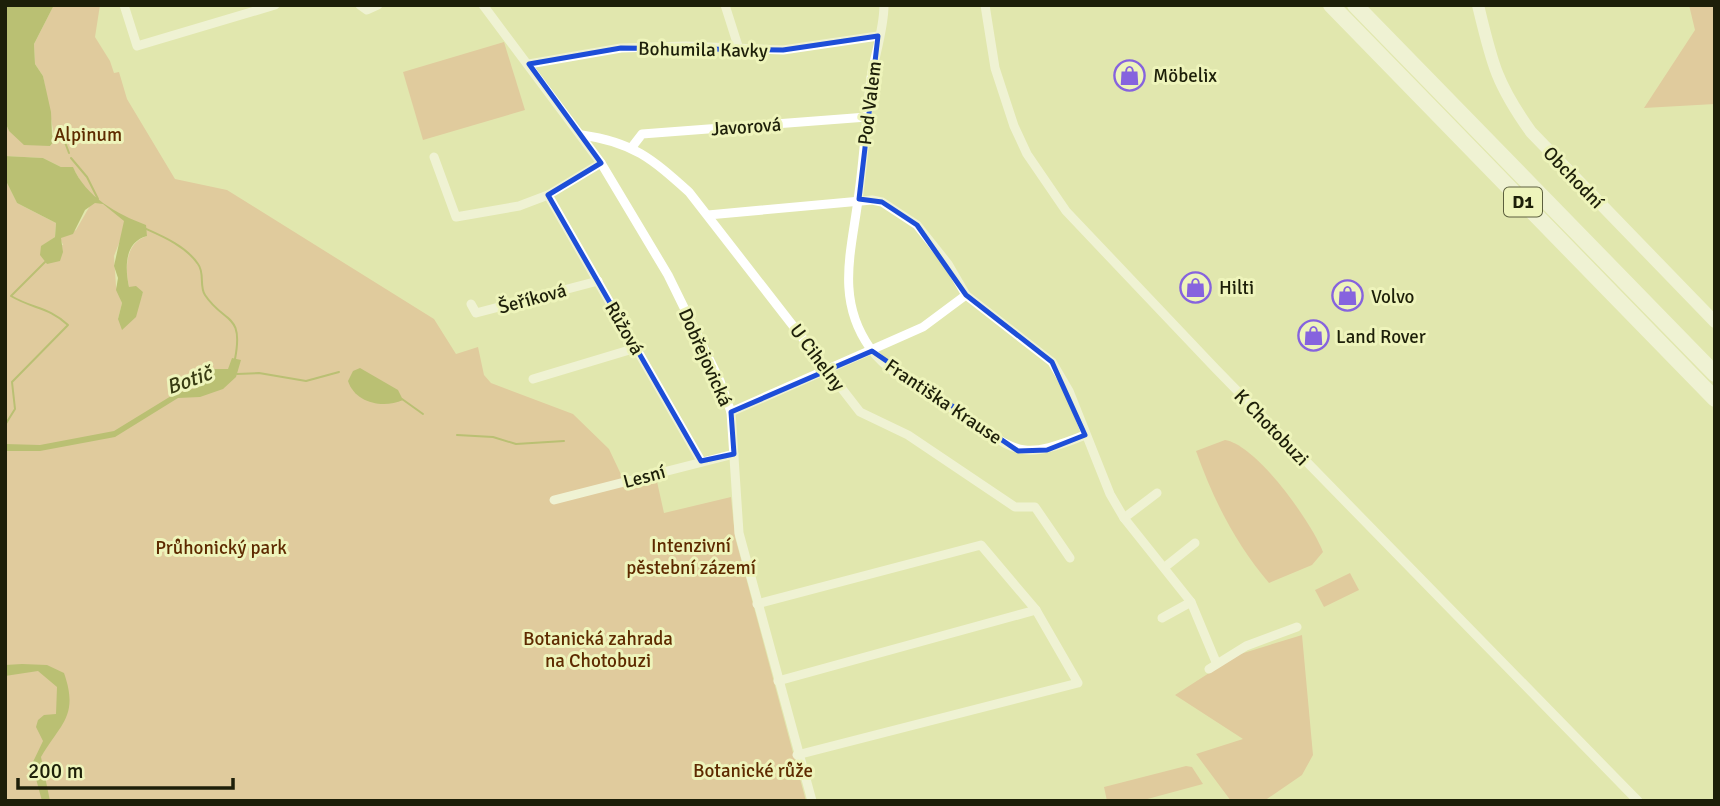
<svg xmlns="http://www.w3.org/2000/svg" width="1720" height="806" font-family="Signika,sans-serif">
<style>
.green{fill:#dda988;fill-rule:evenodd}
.water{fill:#89902c}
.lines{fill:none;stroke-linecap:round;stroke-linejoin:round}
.stream{stroke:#89902c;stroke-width:2}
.street{stroke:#fff;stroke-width:9}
.secondary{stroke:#fff;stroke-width:12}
.highway{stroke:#fff;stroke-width:16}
.marked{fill:none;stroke:#1d4ed8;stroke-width:5;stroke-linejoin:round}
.labels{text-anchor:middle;stroke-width:6;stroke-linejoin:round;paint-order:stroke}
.shield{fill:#eef4bb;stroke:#5c5f3e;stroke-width:2}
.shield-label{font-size:18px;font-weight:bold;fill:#1d1f09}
.street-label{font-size:19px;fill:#1d1f09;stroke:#eef4bb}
.poi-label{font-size:19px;fill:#1d1f09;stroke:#eef4bb;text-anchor:start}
.park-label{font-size:19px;fill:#5e2a00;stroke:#eef4bb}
.water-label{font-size:21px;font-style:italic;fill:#393c13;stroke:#eef4bb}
</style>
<rect width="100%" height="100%" fill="#e1e7ae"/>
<g class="green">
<path d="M54,5H100L95,37L110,61L114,73L119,72L127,99L175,179L227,190L434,319L456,354L478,347L484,375L491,383L573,414L609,449L626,485L656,477L664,513L731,497L735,537L806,801H5V179L17,203L56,223L55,237L42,246L63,245L60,238L76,230L95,197L87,192L73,168L61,167L43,158L5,156V122L9,131L50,146L55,140L43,76L35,64L34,44ZM124,221L145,228L147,236C125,243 125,268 129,287L143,292L140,300L118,319L122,303L116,286L114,256L125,228Z"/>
<path d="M1689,5H1715V104L1644,108L1695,30Z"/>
<path d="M504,42L525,110L423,140L403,72Z"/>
<path d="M1225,440C1257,445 1312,523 1323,552L1312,565L1269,583C1235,543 1214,501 1196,451Z"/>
<path d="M1350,573L1359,590L1324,607L1315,590Z"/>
<path d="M1302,635L1313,755L1302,775L1264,801H1231L1196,754L1243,739L1175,695L1237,655Z"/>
<path d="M1186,766L1192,767L1203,784L1140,801H1107L1104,787Z"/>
</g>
<g class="water">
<path d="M5,5H54L34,44L35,64L43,76L51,112L52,135L55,140L50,146L24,145L9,131L5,122Z"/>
<path d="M5,156L43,158L61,167H73C86,197 117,214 146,225L147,236C124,242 125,268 129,287L136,286L143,292L136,317L122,330L118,319L122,303L116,290L118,278L114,266L124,221L103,204L95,203L85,210L73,234L61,238L63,252L60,261L47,264L40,255L41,246L55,237L56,223L17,203L5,179Z"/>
<path d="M232,358L241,360L236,377L223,389L200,397L178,398L115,437L40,451H5V444L40,445L114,431L176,393L196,388L212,369H228Z"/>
<path d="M360,368L398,390L403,400C383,409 355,403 348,381L353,371Z"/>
<path d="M22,664L47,665L64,673C79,716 61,723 41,757L50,801H42L32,764L43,741L36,727L38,720L44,715L56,714L57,687L38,671L5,676V665Z"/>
</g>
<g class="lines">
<g class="stream">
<path d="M63,137L69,153"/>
<path d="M71,158L87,177L98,199"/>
<path d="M144,228C162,236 186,246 198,264C205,273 199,286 205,295C224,324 244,312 235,359"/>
<path d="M237,374L259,373L306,381L339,372"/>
<path d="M402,399L423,414"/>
<path d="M5,425L15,409L12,382L68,325C49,307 33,309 11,296L45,262"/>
<path d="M457,435L493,437L516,444L564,441"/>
</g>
<g class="street">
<path d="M124,5L137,46L275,5"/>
<path d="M360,5L367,10L378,5"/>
<path d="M483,5L601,163L668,275L720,381L731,412L739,533L812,801"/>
<path d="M725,5L739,49"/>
<path d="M884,5C884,29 875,54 871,78C866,119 864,160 858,200C851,253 836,300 870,348C889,375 929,394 956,411C1016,449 1014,464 1085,435"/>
<path d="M985,5L995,68L1014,126L1027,154L1066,211L1215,368L1638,801"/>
<path d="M529,64L621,48L686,46L783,50L878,36"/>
<path d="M582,135C633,142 652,159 689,192L860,412L908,435L1015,507H1035L1070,558"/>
<path d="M632,147L642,134L867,117"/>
<path d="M434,157L456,217L519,206L548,195L601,163"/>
<path d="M548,195L701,461"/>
<path d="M708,215L872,200L882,202L917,225L948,264L966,295L1052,362L1069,391L1110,494L1124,518L1191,602L1216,662"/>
<path d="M471,304L476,313L598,281"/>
<path d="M533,379L636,348"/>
<path d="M731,412L923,327L966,295"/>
<path d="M554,500L734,454"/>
<path d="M1124,518L1157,493"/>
<path d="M1165,567L1195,543"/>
<path d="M757,604L981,545L1036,610L1078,683L797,755"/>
<path d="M1162,618L1191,602"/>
<path d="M1209,669L1246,646L1297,627"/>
<path d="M778,681L1036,610"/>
</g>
<path class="secondary" d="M1478,5C1492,63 1496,83 1531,132L1715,322"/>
<g class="highway">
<path d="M1331,5L1715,399"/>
<path d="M1355,5L1715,374"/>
</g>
</g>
<path d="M0 0H1720V806H0ZM878,36L859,199L882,202L917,225L966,295L1052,362L1085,435L1047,450L1018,451L872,351L731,412L734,454L701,461L548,195L601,163L529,64L621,48L783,50Z" fill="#e1e7ae" fill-opacity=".55" fill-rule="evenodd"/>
<path class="marked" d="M878,36L859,199L882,202L917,225L966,295L1052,362L1085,435L1047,450L1018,451L872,351L731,412L734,454L701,461L548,195L601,163L529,64L621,48L783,50Z"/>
<defs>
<symbol id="shop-ring" viewBox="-11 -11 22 22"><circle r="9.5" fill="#eef4bb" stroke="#8663de" stroke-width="1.5"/><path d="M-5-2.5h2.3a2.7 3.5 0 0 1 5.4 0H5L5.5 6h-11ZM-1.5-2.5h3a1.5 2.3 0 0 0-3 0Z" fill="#8663de"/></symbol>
</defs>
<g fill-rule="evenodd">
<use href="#shop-ring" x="1112" y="58" width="35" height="35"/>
<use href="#shop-ring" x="1178" y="270" width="35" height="35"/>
<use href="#shop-ring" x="1330" y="278" width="35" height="35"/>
<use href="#shop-ring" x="1296" y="318" width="35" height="35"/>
</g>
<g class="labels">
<rect class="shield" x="1504" y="187.5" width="38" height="29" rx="5"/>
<g class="shield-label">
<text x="1523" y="208">D1</text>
</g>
<g class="street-label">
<text transform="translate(703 49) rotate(1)" y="7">Bohumila Kavky</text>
<text transform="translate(869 103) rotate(-83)" y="7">Pod Valem</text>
<text transform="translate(746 126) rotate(-4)" y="7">Javorová</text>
<text transform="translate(1574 177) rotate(46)" y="7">Obchodní</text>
<text transform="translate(532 298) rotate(-15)" y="7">Šeříková</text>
<text transform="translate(625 328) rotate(60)" y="7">Růžová</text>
<text transform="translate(706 357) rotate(66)" y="7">Dobřejovická</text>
<text transform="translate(818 357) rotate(53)" y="7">U Cihelny</text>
<text transform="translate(944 401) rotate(34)" y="7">Františka Krause</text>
<text transform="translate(1272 427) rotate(46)" y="7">K Chotobuzi</text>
<text transform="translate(644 476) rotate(-15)" y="7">Lesní</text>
</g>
<g class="poi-label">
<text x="1153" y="82">Möbelix</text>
<text x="1219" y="294">Hilti</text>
<text x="1371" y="303">Volvo</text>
<text x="1336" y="343">Land Rover</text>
</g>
<g class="park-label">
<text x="88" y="141">Alpinum</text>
<text x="691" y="552">Intenzivní<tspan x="691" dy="22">pěstební zázemí</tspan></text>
<text x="221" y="554">Průhonický park</text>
<text x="598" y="645">Botanická zahrada<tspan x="598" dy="22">na Chotobuzi</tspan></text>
<text x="753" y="777">Botanické růže</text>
</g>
<g class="water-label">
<text transform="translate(189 380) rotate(-20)" y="7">Botič</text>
</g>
</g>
<rect width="1720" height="806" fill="none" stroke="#1d1f09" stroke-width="14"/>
<path d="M18 778v10h215v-10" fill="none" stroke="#1d1f09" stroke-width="3.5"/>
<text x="28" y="778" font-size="21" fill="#1d1f09" stroke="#eef4bb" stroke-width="5" paint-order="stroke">200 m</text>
</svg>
